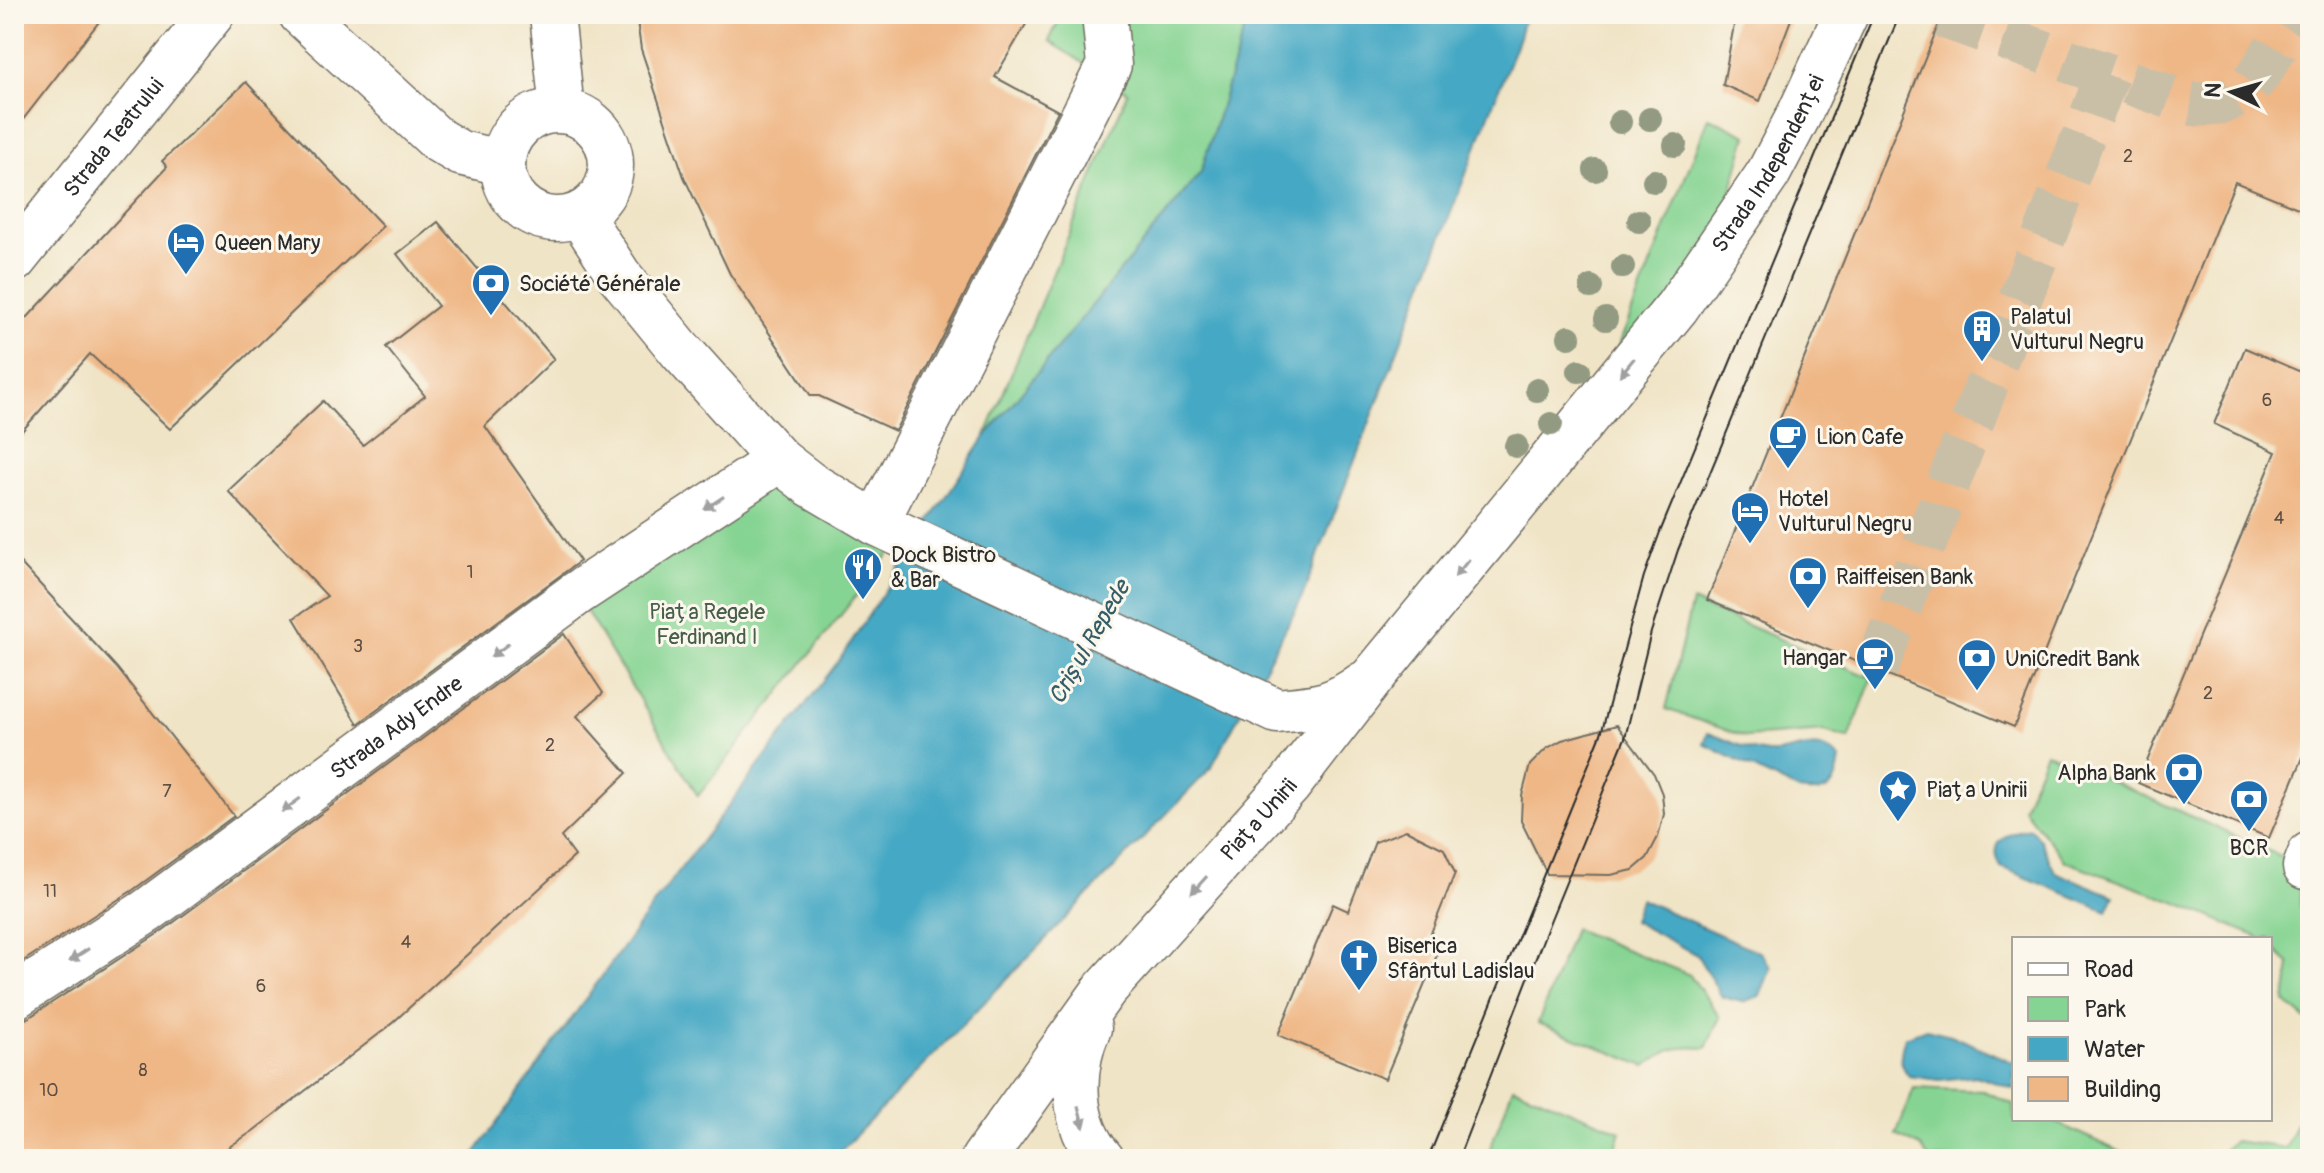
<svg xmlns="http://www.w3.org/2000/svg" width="2324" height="1173" font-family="Pangolin,sans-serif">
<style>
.green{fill:#86d493;stroke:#58805f;stroke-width:2}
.water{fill:#44a8c4;stroke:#386a78;stroke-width:2}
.building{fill:#efb786}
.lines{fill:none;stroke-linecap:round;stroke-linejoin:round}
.minor-tunnel{stroke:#c9bfa7;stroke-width:44;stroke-dasharray:44 22;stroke-linecap:butt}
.minor-casing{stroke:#706c61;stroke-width:47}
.minor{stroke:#fff;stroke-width:44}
.tram{stroke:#2b2b2b;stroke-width:2}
.tree{fill:#929a82}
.oneway{fill:#a0a0a0}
.labels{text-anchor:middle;stroke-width:6;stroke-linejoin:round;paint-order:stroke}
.number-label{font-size:18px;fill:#5c4e42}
.street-label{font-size:22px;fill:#2b2b2b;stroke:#fbf7ec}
.poi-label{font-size:22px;fill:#2b2b2b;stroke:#fbf7ec;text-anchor:start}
.park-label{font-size:22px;fill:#465e4a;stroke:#fbf7ec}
.water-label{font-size:24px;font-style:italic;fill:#355d68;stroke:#fbf7ec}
</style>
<rect width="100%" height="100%" fill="#fbf7ec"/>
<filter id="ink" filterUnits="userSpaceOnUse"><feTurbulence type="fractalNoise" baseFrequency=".0125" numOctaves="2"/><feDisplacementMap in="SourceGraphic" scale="16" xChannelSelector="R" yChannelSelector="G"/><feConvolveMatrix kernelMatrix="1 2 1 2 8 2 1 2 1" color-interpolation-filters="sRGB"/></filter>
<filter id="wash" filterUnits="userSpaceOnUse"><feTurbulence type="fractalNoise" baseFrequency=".006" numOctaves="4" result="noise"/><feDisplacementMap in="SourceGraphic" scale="32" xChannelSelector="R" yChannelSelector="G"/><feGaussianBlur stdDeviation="1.8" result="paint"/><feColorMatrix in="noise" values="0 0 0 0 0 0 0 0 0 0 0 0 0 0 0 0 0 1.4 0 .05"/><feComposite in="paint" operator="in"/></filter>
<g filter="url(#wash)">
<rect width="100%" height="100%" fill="#f0e4c6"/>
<g class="green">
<path d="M1062,14H1249L1201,172L985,437L1128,92L1049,41Z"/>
<path d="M1709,117L1747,135L1714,254L1594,408Z"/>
<path d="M779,460L904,535L698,796L576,594Z"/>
<path d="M1692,602L1872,678L1849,739L1825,731L1746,737L1666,709Z"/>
<path d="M2046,752L2305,867C2298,895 2297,906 2310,933V1023L2285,1002L2290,964L2270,946V939H2262L2183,905L2065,861L2023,808Z"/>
<path d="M1574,929L1690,975L1720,1017L1706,1048C1675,1046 1670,1048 1645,1066L1538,1023Z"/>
<path d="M1513,1087L1621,1131L1615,1151L1617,1159H1486Z"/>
<path d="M1914,1088L1983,1091L2014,1104V1119H2048L2136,1159H1929L1921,1147L1896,1135Z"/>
<path d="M2296,1124L2310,1130V1159H2212L2234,1141L2286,1148Z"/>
</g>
<g class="water">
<path d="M1249,14H1525L1519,37L1300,602L1211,768L833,1159H471L653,905L840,659L985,437L1201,172Z"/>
<path d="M1708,733C1727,739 1750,752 1769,753C1798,754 1814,734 1840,759C1836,788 1830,796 1799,791L1704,744Z"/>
<path d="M2030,828L2040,840L2055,872L2114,896L2107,911L2001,867C1987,841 2008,833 2030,828Z"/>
<path d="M1640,899L1761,953L1771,968L1760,996L1742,1002L1722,997L1697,955L1633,921Z"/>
<path d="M1926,1029L1951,1035L2014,1063V1089L1976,1076L1939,1080L1909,1076C1898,1063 1900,1053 1905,1037Z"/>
</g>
<g id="blocks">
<g class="building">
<path d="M14,14H105L14,131Z"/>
<path d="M636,14H1032L995,77L1058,111L895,431L819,396H811L730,274L684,177L641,49Z"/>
<path d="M1736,14H1793L1760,101L1723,85Z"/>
<path d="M1943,14H2310V213L2235,182L2014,727L1707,600Z"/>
<path d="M246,82L383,226L170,429L90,354L14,440V332L167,167L162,161Z"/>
<path d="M438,222L554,359L485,426L580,561L358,724L294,618L327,596L228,491L323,401L363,445L425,396L386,347L438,306L397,254Z"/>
<path d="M2245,348L2308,375L2310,372V741L2269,838L2138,783L2276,452L2214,424Z"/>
<path d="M14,556L117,668L234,816L133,890L14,967Z"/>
<path d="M564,634L603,693L577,716L627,773L561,837L575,856L388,1027L253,1131L211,1159H14V1022L28,1018L162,931Z"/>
<path d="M1617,725L1654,774L1662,794L1664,814L1658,837L1647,858L1633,870L1611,875L1547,874L1521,821L1522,796L1530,765L1546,749L1562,740Z"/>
<path d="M1406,830L1444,849L1455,873L1427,943L1440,948L1385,1079L1278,1035L1333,904L1348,911L1375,842Z"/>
</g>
</g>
</g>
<g filter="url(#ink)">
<use href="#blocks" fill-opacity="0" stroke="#706c61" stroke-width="2"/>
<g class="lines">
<g class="minor-tunnel">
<path d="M1942,16L2187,103C2250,114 2267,61 2293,14"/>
<path d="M1876,669L2108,73"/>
</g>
<defs>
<g id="minor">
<path d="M301,14L438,140L460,153L503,163"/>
<path d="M552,14L562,111"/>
<circle cx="557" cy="165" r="54"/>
<path d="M580,215L619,275L681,351L779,460L810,484L876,523L1277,711C1316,707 1330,708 1363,684"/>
<path id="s1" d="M14,260L212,14"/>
<path d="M876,523L1109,65L1104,14"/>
<path d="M2305,867L2310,854"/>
<path id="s2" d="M14,997L147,911L576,594L779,460"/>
<path d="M1089,1028C1071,1069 1070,1124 1102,1159"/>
<path id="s3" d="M983,1159L1105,989L1289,785L1372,678L1677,307L1768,174L1799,115L1846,14"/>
</g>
</defs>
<use href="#minor" class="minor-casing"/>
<use href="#minor" class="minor"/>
<g class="tram">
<path d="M1428,1159L1601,734L1644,576L1660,532L1874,14"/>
<path d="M1458,1159L1551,919L1625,738L1651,632L1678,550L1900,14"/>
</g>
</g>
<g class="tree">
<circle cx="1650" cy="119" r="12"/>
<circle cx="1620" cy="122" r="12"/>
<circle cx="1675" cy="145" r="12"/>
<circle cx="1595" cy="170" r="12"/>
<circle cx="1654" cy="181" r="12"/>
<circle cx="1639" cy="221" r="12"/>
<circle cx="1623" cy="267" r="12"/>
<circle cx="1591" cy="287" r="12"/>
<circle cx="1606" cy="319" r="12"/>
<circle cx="1569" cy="337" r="12"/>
<circle cx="1579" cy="371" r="12"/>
<circle cx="1537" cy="390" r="12"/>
<circle cx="1551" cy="424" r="12"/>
<circle cx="1516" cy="446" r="12"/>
</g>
<defs><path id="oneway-solid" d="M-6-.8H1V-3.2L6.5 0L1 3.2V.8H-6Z" transform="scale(2)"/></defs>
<g class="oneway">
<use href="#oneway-solid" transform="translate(1627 367) rotate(129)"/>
<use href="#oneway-solid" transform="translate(714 503) rotate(147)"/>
<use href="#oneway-solid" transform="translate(1462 568) rotate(129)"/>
<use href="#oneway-solid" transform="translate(500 650) rotate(144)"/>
<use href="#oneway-solid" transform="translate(291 805) rotate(144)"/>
<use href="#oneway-solid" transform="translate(1199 885) rotate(132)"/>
<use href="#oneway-solid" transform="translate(79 955) rotate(147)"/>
<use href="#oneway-solid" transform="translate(1081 1117) rotate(75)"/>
</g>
</g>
<defs>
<symbol id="hotel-pin" viewBox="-11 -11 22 30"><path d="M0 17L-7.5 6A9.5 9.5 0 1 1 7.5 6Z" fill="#1f6fb2" stroke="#fbf7ec"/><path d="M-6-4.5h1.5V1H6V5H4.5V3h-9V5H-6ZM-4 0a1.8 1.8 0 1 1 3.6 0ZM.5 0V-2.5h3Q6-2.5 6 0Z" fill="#fff"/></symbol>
<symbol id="bank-pin" viewBox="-11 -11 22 30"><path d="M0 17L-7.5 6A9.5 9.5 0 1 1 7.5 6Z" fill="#1f6fb2" stroke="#fbf7ec"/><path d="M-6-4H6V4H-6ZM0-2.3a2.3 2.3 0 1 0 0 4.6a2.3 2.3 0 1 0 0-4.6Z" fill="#fff"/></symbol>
<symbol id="building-pin" viewBox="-11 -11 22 30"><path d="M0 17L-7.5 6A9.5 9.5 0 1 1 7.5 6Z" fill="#1f6fb2" stroke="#fbf7ec"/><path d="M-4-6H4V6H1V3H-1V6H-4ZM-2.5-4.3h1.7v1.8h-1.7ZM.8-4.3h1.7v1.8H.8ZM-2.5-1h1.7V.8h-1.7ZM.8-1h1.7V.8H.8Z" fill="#fff"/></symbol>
<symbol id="cafe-pin" viewBox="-11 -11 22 30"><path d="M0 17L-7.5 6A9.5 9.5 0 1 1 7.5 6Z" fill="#1f6fb2" stroke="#fbf7ec"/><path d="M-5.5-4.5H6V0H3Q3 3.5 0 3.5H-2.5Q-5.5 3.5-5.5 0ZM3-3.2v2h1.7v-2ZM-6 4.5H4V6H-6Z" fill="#fff"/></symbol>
<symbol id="restaurant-pin" viewBox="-11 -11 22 30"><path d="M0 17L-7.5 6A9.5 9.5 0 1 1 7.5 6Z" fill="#1f6fb2" stroke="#fbf7ec"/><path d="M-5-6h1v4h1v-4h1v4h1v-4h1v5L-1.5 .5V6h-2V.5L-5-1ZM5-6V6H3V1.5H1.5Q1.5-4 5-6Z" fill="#fff"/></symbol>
<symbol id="sight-pin" viewBox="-11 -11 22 30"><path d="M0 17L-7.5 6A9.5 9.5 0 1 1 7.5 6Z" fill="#1f6fb2" stroke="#fbf7ec"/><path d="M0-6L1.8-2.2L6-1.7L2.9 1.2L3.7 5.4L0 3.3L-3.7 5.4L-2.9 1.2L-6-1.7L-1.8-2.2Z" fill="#fff"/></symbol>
<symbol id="church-pin" viewBox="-11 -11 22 30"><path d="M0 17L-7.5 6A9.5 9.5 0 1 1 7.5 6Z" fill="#1f6fb2" stroke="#fbf7ec"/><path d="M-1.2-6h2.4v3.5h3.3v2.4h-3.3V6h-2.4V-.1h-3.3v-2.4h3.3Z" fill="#fff"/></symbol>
</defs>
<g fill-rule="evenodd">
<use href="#hotel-pin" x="164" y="220" width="44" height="60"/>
<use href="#bank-pin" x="469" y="261" width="44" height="60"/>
<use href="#building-pin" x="1960" y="307" width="44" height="60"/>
<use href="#cafe-pin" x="1766" y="414" width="44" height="60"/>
<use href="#hotel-pin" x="1728" y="489" width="44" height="60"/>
<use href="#restaurant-pin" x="841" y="545" width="44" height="60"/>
<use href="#bank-pin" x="1786" y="554" width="44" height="60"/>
<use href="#cafe-pin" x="1853" y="635" width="44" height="60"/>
<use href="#bank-pin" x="1955" y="636" width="44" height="60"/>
<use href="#bank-pin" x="2162" y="750" width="44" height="60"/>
<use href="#sight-pin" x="1876" y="767" width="44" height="60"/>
<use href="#bank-pin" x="2227" y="777" width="44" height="60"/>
<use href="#church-pin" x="1337" y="936" width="44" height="60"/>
</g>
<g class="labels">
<g class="number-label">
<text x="2128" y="162">2</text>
<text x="2267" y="406">6</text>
<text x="2279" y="524">4</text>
<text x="470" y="578">1</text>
<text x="358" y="652">3</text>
<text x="2208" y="699">2</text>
<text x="550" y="751">2</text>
<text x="167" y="797">7</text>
<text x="50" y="897">11</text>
<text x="406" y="948">4</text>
<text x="261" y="992">6</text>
<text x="143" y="1076">8</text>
<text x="49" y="1096">10</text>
</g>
<g class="street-label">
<text dy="8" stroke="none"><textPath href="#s1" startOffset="158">Strada Teatrului</textPath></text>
<text dy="8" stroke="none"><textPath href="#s3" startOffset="1270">Strada Independenței</textPath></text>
<text dy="8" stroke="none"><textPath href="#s2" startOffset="468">Strada Ady Endre</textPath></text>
<text dy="8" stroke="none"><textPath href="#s3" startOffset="438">Piața Unirii</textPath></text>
</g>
<g class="poi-label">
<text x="214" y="250">Queen Mary</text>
<text x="519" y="291">Société Générale</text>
<text x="2010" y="324">Palatul<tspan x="2010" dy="25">Vulturul Negru</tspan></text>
<text x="1816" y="444">Lion Cafe</text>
<text x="1778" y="506">Hotel<tspan x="1778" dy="25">Vulturul Negru</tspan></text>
<text x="891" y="562">Dock Bistro<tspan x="891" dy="25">&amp; Bar</tspan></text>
<text x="1836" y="584">Raiffeisen Bank</text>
<text x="1847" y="665" text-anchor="end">Hangar</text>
<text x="2005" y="666">UniCredit Bank</text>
<text x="2156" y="780" text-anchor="end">Alpha Bank</text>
<text x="1926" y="797">Piața Unirii</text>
<text x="2249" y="855" text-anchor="middle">BCR</text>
<text x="1387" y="953">Biserica<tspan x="1387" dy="25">Sfântul Ladislau</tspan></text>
</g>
<g class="park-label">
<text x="707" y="619">Piața Regele<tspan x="707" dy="25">Ferdinand I</tspan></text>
</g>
<g class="water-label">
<text transform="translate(1089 642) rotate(-60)" y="8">Crișul Repede</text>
</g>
</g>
<rect width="2324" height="1173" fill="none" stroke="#fbf7ec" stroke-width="48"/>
<rect x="2012" y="937" width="260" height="184" fill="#fbf7ec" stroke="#a8a59f" stroke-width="2"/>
<rect x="2028" y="963" width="40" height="12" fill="#ffffff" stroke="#a8a59f" stroke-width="2"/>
<text x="2084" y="977" font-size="24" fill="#2b2b2b">Road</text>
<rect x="2028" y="997" width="40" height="24" fill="#86d493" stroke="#a8a59f" stroke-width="2"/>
<text x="2084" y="1017" font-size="24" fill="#2b2b2b">Park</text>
<rect x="2028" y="1037" width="40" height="24" fill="#44a8c4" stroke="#a8a59f" stroke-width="2"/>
<text x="2084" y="1057" font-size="24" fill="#2b2b2b">Water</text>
<rect x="2028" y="1077" width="40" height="24" fill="#efb786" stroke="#a8a59f" stroke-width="2"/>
<text x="2084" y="1097" font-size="24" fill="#2b2b2b">Building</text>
<g transform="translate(2232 92) rotate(275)" stroke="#fbf7ec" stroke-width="6" paint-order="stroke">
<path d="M0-6L14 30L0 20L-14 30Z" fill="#2b2b2b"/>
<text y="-12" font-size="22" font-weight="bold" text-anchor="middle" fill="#2b2b2b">N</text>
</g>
</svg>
